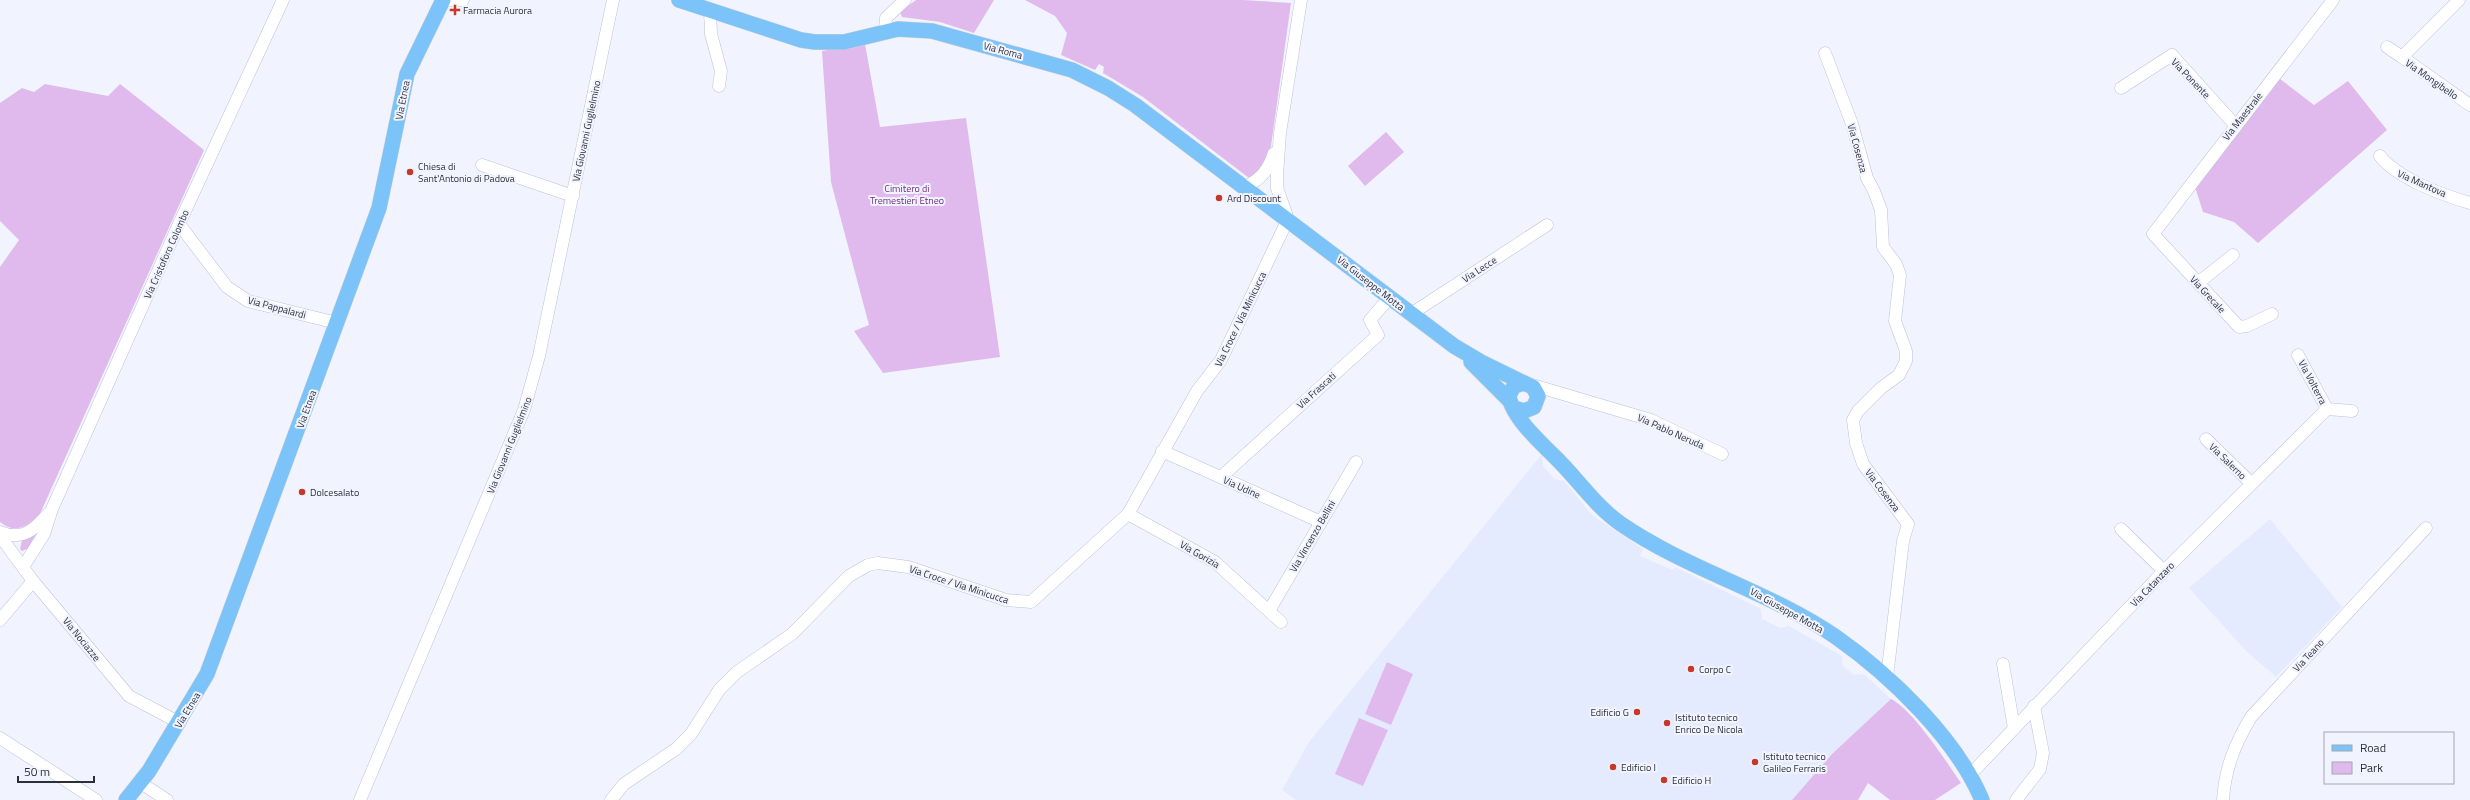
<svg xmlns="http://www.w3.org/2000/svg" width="2470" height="800" font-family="'Titillium Web',sans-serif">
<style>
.built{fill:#e5ebfe}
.green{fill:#e1baed}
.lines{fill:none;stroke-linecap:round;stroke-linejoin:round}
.minor-casing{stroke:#bac2d9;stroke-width:13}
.major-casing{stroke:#d1d1d3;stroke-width:16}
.minor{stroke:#fff;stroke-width:12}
.major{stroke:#7bc3f8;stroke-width:15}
.poi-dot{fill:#c6382c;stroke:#f1f4fe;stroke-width:1.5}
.labels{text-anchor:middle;stroke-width:4;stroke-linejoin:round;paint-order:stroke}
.poi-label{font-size:10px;fill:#2d3039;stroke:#f1f4fe;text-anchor:start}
.street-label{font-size:10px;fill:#2d3039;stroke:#f1f4fe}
.park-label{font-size:10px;fill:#6d2d80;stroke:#f1f4fe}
</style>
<rect width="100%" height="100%" fill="#f1f4fe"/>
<g class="built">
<path d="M1542,454L1543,466L1554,479L1564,481L1592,515L1643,549L1640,556L1673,570L1675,567L1761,609L1762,619L1780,628L1789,626L1842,656L1843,666L1854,675L1864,674L1891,699L1832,754L1792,800H1296L1282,790L1309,742Z"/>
<path d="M2270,519L2342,607L2276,677L2247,652L2189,588Z"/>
</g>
<g class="green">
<path d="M916,0H994L974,33L940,22L902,17L900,12Z"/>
<path d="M1025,0H1243L1291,3L1271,146C1267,160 1265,175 1249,178L1143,97L1103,73L1104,67L1099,64L1095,70L1061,55L1067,33L1055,16Z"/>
<path d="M865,44L880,127L966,118L1000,357L883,373L854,331L869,325L831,182L822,51Z"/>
<path d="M2280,79L2314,105L2348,81L2387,130L2258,243L2234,222L2203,212L2195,187Z"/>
<path d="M45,84L108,96L120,84L204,150L39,516C27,527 14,534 0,522V267L19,240L0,221V103L22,88L34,92Z"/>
<path d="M1386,132L1404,152L1365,186L1348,166Z"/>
<path d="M39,530L29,548L22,551L20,549L22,540Z"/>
<path d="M1387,662L1413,674L1391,725L1365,714Z"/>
<path d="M1891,699C1913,710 1946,761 1961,783L1935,800H1890L1868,783L1858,800H1792L1832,754Z"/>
<path d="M1359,718L1388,730L1363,786L1335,774Z"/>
</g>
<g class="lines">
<defs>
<g id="minor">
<path d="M444,0H463"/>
<path d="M2459,0L2402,57L2470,105"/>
<path d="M710,9L711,34L721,71L719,86"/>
<path d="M885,31L886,18L905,0"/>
<path d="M2387,47L2402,57"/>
<path d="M1825,53L1852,124L1867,178L1874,191L1881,210L1883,247L1896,264L1900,275L1895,321L1906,351V361L1899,375L1881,388L1858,411L1853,420L1856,443L1863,464L1908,524L1903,541L1887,677"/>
<path d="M2121,88L2172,55L2235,125"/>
<path d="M2380,156C2397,178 2442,195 2470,203"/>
<path d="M482,165L573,196"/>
<path d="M1245,187C1261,179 1268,171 1274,153"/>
<path d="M179,224L227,287L248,301L337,323"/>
<path d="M2198,283L2233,255"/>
<path d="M1411,314L1547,225"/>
<path d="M2272,314L2247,326L2239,327L2153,234L2333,0"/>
<path d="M2298,355L2327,409"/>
<path d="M1529,384L1651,420L1722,454"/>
<path d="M2206,439L2251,483"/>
<path d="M1162,451L1321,522"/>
<path d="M1221,477L1378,335L1370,320L1390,297"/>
<path d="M1128,514L1215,562L1281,622"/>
<path d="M2121,529L2164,571"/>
<path d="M0,532C23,541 34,530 49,513"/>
<path d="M0,536L33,581L129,696L180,723"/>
<path d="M23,567L44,534L52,509L179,224L283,0"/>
<path d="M1269,611L1356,462"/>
<path d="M0,620L33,581"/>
<path d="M2003,664L2014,728"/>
<path d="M0,738L96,800"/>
<path d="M1969,776L2164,571L2327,409L2352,411"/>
<path d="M141,783L167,800"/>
<path d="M360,800L524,410L539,356L613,0"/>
<path d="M611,800L624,784L676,749L691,734L719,690L737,672L792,634L849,576L868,565L878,563L908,567L1006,600L1031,602L1128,514L1197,391L1221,360L1288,219L1277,188V175L1280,133L1301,0"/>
<path d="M2016,800L2040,769L2043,753L2034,706"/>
<path d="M2223,800C2225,768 2235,744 2251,717L2426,528"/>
</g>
<g id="major">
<path d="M679,0L801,40L815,42H844L898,29L932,31L1072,70L1108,88L1135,105L1454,346L1481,362L1524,383"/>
<path d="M1471,362L1509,400"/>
<path d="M1514,408L1524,411L1534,407L1538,396L1533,387L1524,383L1514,386L1509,395C1510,415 1541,443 1554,456C1577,478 1594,505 1621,524C1688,570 1769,591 1836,637C1890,675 1956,738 1982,800"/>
<path d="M126,800L149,771L207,674L379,208L407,74L443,0"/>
</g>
</defs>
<use href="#minor" class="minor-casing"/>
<use href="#major" class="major-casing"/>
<use href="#minor" class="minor"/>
<use href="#major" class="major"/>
</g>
<g class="poi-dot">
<path d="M453 4h4v4h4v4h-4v4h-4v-4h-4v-4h4z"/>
<circle cx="410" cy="172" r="4"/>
<circle cx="1219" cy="198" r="4"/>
<circle cx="302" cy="492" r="4"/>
<circle cx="1691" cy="669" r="4"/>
<circle cx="1637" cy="712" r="4"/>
<circle cx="1667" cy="723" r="4"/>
<circle cx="1755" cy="762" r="4"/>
<circle cx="1613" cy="767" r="4"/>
<circle cx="1664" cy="780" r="4"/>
</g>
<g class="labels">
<g class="poi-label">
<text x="463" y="14">Farmacia Aurora</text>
<text x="418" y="170">Chiesa di<tspan x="418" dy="12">Sant'Antonio di Padova</tspan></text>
<text x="1227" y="202">Ard Discount</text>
<text x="310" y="496">Dolcesalato</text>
<text x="1699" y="673">Corpo C</text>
<text x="1629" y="716" text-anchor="end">Edificio G</text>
<text x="1675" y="721">Istituto tecnico<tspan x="1675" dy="12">Enrico De Nicola</tspan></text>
<text x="1763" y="760">Istituto tecnico<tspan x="1763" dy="12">Galileo Ferraris</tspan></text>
<text x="1621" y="771">Edificio I</text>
<text x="1672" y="784">Edificio H</text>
</g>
<g class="street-label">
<text transform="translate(1003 50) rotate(15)" y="4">Via Roma</text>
<text transform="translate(2191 78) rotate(46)" y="4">Via Ponente</text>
<text transform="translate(2432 79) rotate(35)" y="4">Via Mongibello</text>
<text transform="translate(402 100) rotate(-79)" y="4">Via Etnea</text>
<text transform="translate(2242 116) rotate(-52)" y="4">Via Maestrale</text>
<text transform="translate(586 131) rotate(-78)" y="4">Via Giovanni Guglielmino</text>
<text transform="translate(1858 148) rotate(75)" y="4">Via Cosenza</text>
<text transform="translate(2422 183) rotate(24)" y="4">Via Mantova</text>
<text transform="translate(166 254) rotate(-66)" y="4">Via Cristoforo Colombo</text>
<text transform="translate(1479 269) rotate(-33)" y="4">Via Lecce</text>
<text transform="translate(1371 283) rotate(38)" y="4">Via Giuseppe Motta</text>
<text transform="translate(2208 294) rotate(47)" y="4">Via Grecale</text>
<text transform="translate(277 307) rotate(15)" y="4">Via Pappalardi</text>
<text transform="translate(1240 319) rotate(-64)" y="4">Via Croce / Via Minicucca</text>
<text transform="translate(2313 382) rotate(62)" y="4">Via Volterra</text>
<text transform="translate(1316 390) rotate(-42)" y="4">Via Frascati</text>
<text transform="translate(306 409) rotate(-70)" y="4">Via Etnea</text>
<text transform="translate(1671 431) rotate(24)" y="4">Via Pablo Neruda</text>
<text transform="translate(509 445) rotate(-68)" y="4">Via Giovanni Guglielmino</text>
<text transform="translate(2228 461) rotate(44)" y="4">Via Salerno</text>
<text transform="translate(1242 487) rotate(24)" y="4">Via Udine</text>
<text transform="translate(1883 490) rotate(53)" y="4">Via Cosenza</text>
<text transform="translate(1312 536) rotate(-60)" y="4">Via Vincenzo Bellini</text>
<text transform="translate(1200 554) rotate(30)" y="4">Via Gorizia</text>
<text transform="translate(959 584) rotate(18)" y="4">Via Croce / Via Minicucca</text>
<text transform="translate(2152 584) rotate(-46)" y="4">Via Catanzaro</text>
<text transform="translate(1787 610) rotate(29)" y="4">Via Giuseppe Motta</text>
<text transform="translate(82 639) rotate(51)" y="4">Via Nociazze</text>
<text transform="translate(2308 655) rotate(-47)" y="4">Via Teano</text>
<text transform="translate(187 710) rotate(-59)" y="4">Via Etnea</text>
</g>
<g class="park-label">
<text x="907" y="192">Cimitero di<tspan x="907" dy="12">Tremestieri Etneo</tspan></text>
</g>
</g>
<rect x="2324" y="732" width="130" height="52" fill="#f1f4fe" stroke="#a3a6af"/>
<rect x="2332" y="745" width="20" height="6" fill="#7bc3f8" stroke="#a3a6af"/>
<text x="2360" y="752" font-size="12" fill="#2d3039">Road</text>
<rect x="2332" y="762" width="20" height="12" fill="#e1baed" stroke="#a3a6af"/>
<text x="2360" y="772" font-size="12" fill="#2d3039">Park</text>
<path d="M18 776v6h76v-6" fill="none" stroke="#2d3039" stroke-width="2"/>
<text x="24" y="776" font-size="12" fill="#2d3039" stroke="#f1f4fe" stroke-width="3" paint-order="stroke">50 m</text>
</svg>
